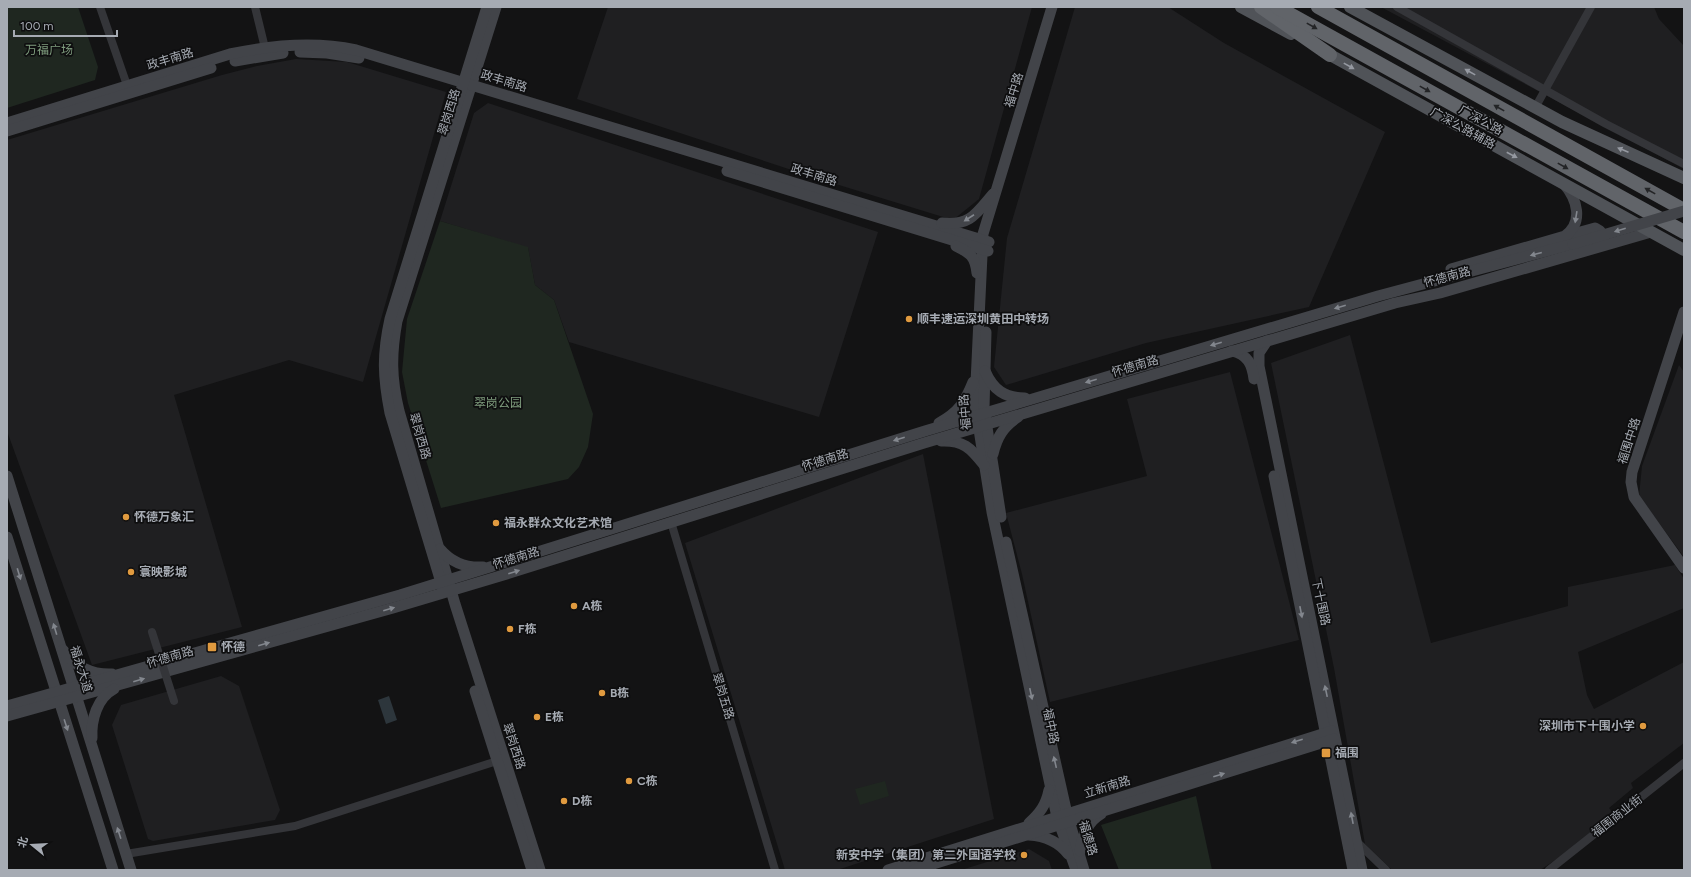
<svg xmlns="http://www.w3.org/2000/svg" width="1691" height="877" font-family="Figtree,'Noto Sans SC',sans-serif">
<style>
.built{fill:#1f1f21}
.green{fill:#1f2720}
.water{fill:#2d363c}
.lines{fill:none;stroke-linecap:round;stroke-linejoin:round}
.street{stroke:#343539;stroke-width:8}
.secondary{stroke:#424449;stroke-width:11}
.primary{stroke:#505358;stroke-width:12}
.highway{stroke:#616469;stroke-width:14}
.street-bridge{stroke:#343539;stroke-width:8}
.secondary-bridge{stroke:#424449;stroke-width:11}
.oneway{fill:#232426}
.oneway2{fill:#9599a1}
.oneway3{fill:#83878e}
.poi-dot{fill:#e09a3f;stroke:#0e0e0f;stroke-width:1.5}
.labels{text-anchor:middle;stroke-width:3.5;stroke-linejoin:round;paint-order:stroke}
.park-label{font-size:12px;fill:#7f9d7e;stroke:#0e0e0f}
.street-label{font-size:12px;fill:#a6abb3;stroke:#0e0e0f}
.poi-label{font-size:12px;font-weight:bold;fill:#a6abb3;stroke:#0e0e0f;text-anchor:start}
</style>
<rect width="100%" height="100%" fill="#131314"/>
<g class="built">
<path d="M608,7H1032L979,199L953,220L813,177L577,99Z"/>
<path d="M1075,7H1168L1224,43L1385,132L1309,307L1146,343L1006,385L994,367L1007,238Z"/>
<path d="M1381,7H1654L1659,19L1684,46V169Z"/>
<path d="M296,59L347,62L446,92L363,382L289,360L174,395L242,627L92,665L7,431V140L222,75L257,66Z"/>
<path d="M488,103L878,232L819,417L569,342L554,300L535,285L528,248L440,221L474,113Z"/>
<path d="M1350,335L1431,643L1568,606V587L1675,565L1684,579V608L1578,652L1587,695L1594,709L1684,662V743L1631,783L1633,788L1609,808L1615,815L1563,855L1540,870H1392L1365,844L1334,668L1271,363Z"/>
<path d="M1679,365L1684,372V557L1639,496L1642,466Z"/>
<path d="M1230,372L1299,640L1050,702L1022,574L1006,513L1147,476L1127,399Z"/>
<path d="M923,454L994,819L837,870H785L685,543Z"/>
<path d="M221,676L239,686L280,810L275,820L153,841L148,839L112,725L121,705Z"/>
<path d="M1029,849L1049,861L1052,870H961Z"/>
</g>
<g class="green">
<path d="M7,7H78L98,67L95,80L7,108Z"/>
<path d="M440,221L528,247L535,285L554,300L593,414L588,447L579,467L568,479L441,508L408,403L402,372L407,319Z"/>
<path d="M885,781L889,796L860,805L855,789Z"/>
<path d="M1196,796L1212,870H1119L1101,825Z"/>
</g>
<path class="water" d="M389,696L397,720L386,724L378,700Z"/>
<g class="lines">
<g class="street">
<path d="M100,7L129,91"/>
<path d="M255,7L265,48"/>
<path d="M1397,7L1606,124L1684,164"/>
<path d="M1535,108L1591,7"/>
<path d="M671,522L775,870"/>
<path d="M1357,842L1386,870"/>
<path d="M126,854L295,826L497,761"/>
<path d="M1549,870L1684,763"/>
</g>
<g class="secondary">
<path d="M496,7L397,321C391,354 391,378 399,411L455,604L540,870"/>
<path d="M1052,7L983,234L975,404L992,512L1057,817L1076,870"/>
<path d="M300,52L327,53L359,58"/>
<path d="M235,61L283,53"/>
<path d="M7,123L230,54C272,45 314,41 356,50L989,242"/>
<path d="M7,131L211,68"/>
<path d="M727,171L988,251"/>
<path d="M942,223C970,226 976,214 993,194"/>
<path d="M1566,236L1595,228L1600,231L1603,235L1601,244"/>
<path d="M956,246C970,253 975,256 977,273"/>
<path d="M1451,269L1565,236C1584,222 1577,199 1564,184"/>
<path d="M1684,312L1632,472L1631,482L1634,497L1684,568"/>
<path d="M986,332L984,408L1001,517"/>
<path d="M1267,341L1259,353V366L1362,870"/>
<path d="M1232,351C1248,355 1252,364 1254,379"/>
<path d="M985,371C993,390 1005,398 1025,398"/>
<path d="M939,423C959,412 965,402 973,382"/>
<path d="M941,441C963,440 971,448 984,465"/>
<path d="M993,454C997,437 1003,427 1018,417"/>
<path d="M7,476L131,870"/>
<path d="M1274,476L1353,870"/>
<path d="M7,537L113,870"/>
<path d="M1006,542L1067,814L1084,870"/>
<path d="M440,549C451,562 466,568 483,567"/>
<path d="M443,589L390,413C383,377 382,355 390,319L487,7"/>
<path d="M63,650C73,666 93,675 112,674"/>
<path d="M475,691L532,870"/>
<path d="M7,706L400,595L925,431L1378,296L1573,244"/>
<path d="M7,716L393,608L500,576L924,443L1395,303L1440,293L1651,232"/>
<path d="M92,738C91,720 97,698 114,689"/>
<path d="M1029,823C1040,813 1046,805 1049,790"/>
<path d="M1029,835C1045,836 1058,841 1068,854"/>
<path d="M1080,851C1082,836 1087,822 1101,814"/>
<path d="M888,870L1332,731"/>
<path d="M914,870L1334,739"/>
</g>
<g class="primary">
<path d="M1241,7L1291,34"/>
<path d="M1350,7L1562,122L1684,178"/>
<path d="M1323,51L1684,250"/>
</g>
<g class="highway">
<path d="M1261,7L1330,55"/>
<path d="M1277,7L1684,232"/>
<path d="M1318,7L1684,210"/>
</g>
<path class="street-bridge" d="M152,632L174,701"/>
<path class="secondary-bridge" d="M1573,244L1684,211"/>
</g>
<defs><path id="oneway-solid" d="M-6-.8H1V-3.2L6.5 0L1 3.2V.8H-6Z"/></defs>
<g class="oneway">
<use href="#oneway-solid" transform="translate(1312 26) rotate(29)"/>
<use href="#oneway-solid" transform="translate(1425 89) rotate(29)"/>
<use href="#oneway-solid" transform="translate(1499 108) rotate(-151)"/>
<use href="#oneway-solid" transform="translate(1563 166) rotate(29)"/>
<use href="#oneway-solid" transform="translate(1650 191) rotate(-151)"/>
</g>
<g class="oneway2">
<use href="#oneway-solid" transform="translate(1349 66) rotate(29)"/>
<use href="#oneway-solid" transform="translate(1470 72) rotate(-151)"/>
<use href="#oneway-solid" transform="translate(1623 150) rotate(-157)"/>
<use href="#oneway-solid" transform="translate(1512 155) rotate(28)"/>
</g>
<g class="oneway3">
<use href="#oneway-solid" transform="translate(1576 217) rotate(99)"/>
<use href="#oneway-solid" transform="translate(969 218) rotate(147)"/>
<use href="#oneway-solid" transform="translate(1620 230) rotate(163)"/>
<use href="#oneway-solid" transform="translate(1536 254) rotate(165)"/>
<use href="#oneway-solid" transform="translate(1340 307) rotate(164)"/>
<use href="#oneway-solid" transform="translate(1216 344) rotate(164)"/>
<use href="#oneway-solid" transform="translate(1091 381) rotate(164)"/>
<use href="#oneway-solid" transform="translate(899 439) rotate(163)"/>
<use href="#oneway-solid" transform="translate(514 572) rotate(-18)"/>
<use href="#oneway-solid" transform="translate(19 574) rotate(73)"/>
<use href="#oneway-solid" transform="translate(389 609) rotate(-16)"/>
<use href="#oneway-solid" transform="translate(1301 612) rotate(79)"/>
<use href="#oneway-solid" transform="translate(55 629) rotate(-107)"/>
<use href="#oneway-solid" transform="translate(264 644) rotate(-16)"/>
<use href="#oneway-solid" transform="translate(139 680) rotate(-16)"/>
<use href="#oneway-solid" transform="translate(1326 691) rotate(-102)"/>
<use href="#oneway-solid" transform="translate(1031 694) rotate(78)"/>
<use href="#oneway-solid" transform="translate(66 725) rotate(72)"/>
<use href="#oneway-solid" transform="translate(1297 741) rotate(163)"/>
<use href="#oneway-solid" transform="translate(1055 762) rotate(-103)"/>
<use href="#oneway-solid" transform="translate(1219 775) rotate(-17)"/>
<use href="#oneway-solid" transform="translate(1352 818) rotate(-101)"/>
<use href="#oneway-solid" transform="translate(119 833) rotate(-108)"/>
</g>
<g class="poi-dot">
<circle cx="909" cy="319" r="4"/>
<circle cx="126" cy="517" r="4"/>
<circle cx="496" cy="523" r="4"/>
<circle cx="131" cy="572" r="4"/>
<circle cx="574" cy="606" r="4"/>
<circle cx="510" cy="629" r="4"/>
<rect x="207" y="642" width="10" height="10" rx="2"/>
<circle cx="602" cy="693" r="4"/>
<circle cx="537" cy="717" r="4"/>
<circle cx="1643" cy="726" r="4"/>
<rect x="1321" y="748" width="10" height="10" rx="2"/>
<circle cx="629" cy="781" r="4"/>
<circle cx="564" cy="801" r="4"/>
<circle cx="1024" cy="855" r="4"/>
</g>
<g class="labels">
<g class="park-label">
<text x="49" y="54">万福广场</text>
<text x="498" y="407">翠岗公园</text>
</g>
<g class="street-label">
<text transform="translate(170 59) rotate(-17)" y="4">政丰南路</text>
<text transform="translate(504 81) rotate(17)" y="4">政丰南路</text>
<text transform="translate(1014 90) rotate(-73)" y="4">福中路</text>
<text transform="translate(449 112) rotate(-73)" y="4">翠岗西路</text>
<text transform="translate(1481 120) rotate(29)" y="4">广深公路</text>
<text transform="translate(1463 128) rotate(29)" y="4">广深公路辅路</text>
<text transform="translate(814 175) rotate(17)" y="4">政丰南路</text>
<text transform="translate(1447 277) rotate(-15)" y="4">怀德南路</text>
<text transform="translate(1135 366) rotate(-16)" y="4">怀德南路</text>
<text transform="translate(965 412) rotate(-95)" y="4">福中路</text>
<text transform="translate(420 436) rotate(74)" y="4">翠岗西路</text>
<text transform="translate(1629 441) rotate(-72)" y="4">福围中路</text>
<text transform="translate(825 460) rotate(-17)" y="4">怀德南路</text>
<text transform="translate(516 558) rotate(-17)" y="4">怀德南路</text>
<text transform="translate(1321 602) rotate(78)" y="4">下十围路</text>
<text transform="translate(170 657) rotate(-16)" y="4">怀德南路</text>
<text transform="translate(81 669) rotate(73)" y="4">福永大道</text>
<text transform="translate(723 696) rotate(73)" y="4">翠岗五路</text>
<text transform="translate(1051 726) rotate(78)" y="4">福中路</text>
<text transform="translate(514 746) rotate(72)" y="4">翠岗西路</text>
<text transform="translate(1107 787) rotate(-17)" y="4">立新南路</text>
<text transform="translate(1617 816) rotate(-38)" y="4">福围商业街</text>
<text transform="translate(1088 838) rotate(73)" y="4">福德路</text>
</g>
<g class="poi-label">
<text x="917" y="323">顺丰速运深圳黄田中转场</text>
<text x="134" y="521">怀德万象汇</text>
<text x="504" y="527">福永群众文化艺术馆</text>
<text x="139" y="576">寰映影城</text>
<text x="582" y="610">A栋</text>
<text x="518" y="633">F栋</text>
<text x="221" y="651">怀德</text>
<text x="610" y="697">B栋</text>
<text x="545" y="721">E栋</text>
<text x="1635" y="730" text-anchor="end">深圳市下十围小学</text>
<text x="1335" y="757">福围</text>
<text x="637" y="785">C栋</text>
<text x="572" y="805">D栋</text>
<text x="1016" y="859" text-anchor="end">新安中学（集团）第二外国语学校</text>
</g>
</g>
<rect width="1691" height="877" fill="none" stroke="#a6abb3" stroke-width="16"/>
<g transform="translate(32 845) rotate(288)" stroke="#0e0e0f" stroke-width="3" paint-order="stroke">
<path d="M0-3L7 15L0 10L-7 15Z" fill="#a6abb3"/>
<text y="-6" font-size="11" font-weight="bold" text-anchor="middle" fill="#a6abb3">北</text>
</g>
<path d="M14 30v6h103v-6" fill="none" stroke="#a6abb3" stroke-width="2"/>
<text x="20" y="30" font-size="12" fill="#a6abb3" stroke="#0e0e0f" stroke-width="3" paint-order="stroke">100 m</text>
</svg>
